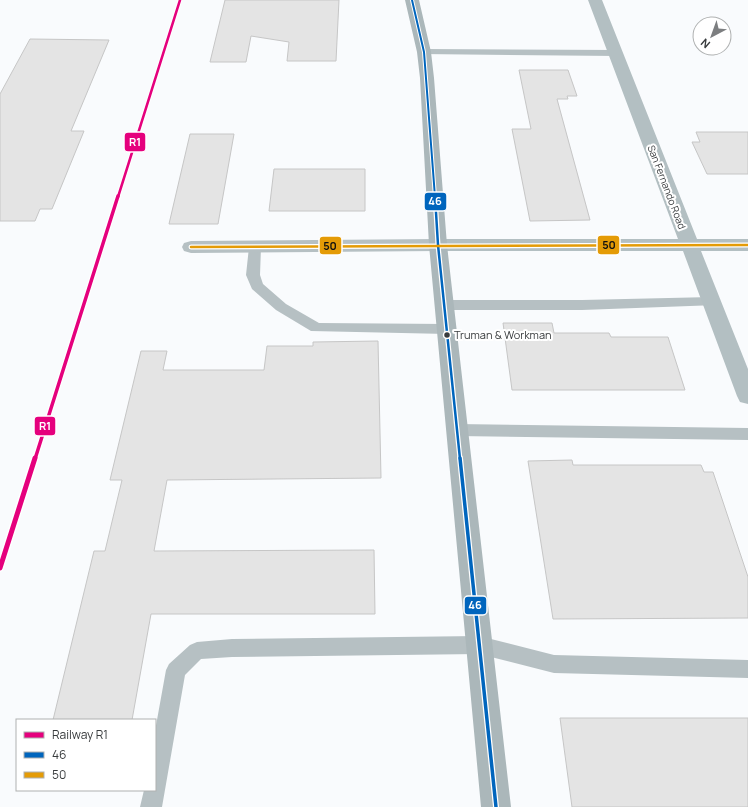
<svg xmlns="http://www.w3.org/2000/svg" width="748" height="807" font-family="Manrope,sans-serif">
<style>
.building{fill:#e4e4e4;stroke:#c6c6c6}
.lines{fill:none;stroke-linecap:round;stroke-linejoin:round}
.lane{fill:#b6c0c3;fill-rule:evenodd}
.street{fill:#b6c0c3;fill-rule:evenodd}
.secondary{fill:#b3bfc2;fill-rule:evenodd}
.primary{fill:#abb7ba;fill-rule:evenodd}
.bus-1-far2-casing{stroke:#fff;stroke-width:4}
.bus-1-far1-casing{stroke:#fff;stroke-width:5}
.bus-1-casing{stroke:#fff;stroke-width:6}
.bus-2-casing{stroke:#fff;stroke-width:5}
.bus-1-far2{stroke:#0065bd;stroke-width:2}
.bus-1-far1{stroke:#0065bd;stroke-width:2.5}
.bus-1{stroke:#0065bd;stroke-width:3.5}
.bus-2{stroke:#e49b06;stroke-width:2.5}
.rail-1-far2-casing{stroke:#fff;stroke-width:4.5}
.rail-1-far1-casing{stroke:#fff;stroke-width:6}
.rail-1-casing{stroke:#fff;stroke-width:8}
.rail-1-far2{stroke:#e5007d;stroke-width:2.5}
.rail-1-far1{stroke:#e5007d;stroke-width:3.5}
.rail-1{stroke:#e5007d;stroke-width:5}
.bus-dot{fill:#383b3d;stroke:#fff;stroke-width:1.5}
.labels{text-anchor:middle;stroke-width:4;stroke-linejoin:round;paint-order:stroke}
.far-street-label{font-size:10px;fill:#383b3d;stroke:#fff}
.bus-label{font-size:11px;fill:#383b3d;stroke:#fff;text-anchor:start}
.line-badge{stroke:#fff;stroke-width:1.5}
.badge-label{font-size:11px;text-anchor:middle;font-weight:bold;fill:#fff}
.pale-badge-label{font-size:11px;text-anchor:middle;font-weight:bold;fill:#111}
</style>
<rect width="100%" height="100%" fill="#f9fbfd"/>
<g class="building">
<path d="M225,0H339L336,61H287L289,42L251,36L246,62H210Z"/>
<path d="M30,39L109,40L71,131H84L52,209H40L35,221H0V94Z"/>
<path d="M519,70H568L577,96H567L568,99H557L590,220L530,221L512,129H531Z"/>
<path d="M696,132H748V174H707L692,142H700Z"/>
<path d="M190,134H234L218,224H169Z"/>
<path d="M274,169H365V211H269Z"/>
<path d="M503,323H552L554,333H609L611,337H668L685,390H512Z"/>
<path d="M378,341L381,478L167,480L154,551L374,550L375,614H151L132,720H53L94,551H105L122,480H110L141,351H167L163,370H264L267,346H313V342Z"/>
<path d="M572,460L573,465H701L704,472H713L748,577V618L553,619L528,461Z"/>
<path d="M560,718H748V807H572Z"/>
</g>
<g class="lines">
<g class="lane">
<path d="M424,49L617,50L622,53L617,56L421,54L419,52Z"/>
<path d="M255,243L259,244L261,247L260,275L263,284L286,304L319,323L447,324L452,326L454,329L452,332L447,334L311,331L276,310L252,289L246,275L249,247L251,244Z"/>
<path d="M712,297L717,299L719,302L717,305L582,310H444L439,308L437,305L439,302L444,300H582Z"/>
<path d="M457,424L748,428V440L457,436L452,434L449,430L452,426Z"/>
<path d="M479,636L554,655L748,660V678L554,673L479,654L232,657L201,659L185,675L162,807H140L144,790H155V731L166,670L169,664L190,645L197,642L232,639Z"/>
</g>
<path class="street" d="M438,239L445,241L447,245L445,249L438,251L191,253L184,251L182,247L184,243L191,241Z"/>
<path class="secondary" d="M588,0H602L697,239H748V251H701L748,369V404L740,402L737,396L683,251H438L431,249L429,245L431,241L438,239H678Z"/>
<path class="primary" d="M405,0H419L431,52L434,78L447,245L511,807H481L429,245L420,78L417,52Z"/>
<defs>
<path id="bus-1-far2" d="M412,0L424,52L435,197"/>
<path id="bus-1-far1" d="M435,196L438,245L460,459"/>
<path id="bus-1" d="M460,458L496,807"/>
<path id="bus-2" d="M191,247L748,245"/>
</defs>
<use href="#bus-1-far2" class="bus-1-far2-casing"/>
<use href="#bus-1-far1" class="bus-1-far1-casing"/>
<use href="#bus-1" class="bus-1-casing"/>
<use href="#bus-2" class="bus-2-casing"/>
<use href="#bus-1-far2" class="bus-1-far2"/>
<use href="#bus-1-far1" class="bus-1-far1"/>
<use href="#bus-1" class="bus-1"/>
<use href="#bus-2" class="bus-2"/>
<defs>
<path id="rail-1-far2" d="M118,197L180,0"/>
<path id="rail-1-far1" d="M35,459L118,196"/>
<path id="rail-1" d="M0,568L35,458"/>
</defs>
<use href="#rail-1-far2" class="rail-1-far2-casing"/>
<use href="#rail-1-far1" class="rail-1-far1-casing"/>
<use href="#rail-1" class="rail-1-casing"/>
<use href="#rail-1-far2" class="rail-1-far2"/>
<use href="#rail-1-far1" class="rail-1-far1"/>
<use href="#rail-1" class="rail-1"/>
</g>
<circle class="bus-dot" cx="447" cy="335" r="3.5"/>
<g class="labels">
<g class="far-street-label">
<text transform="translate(667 187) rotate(69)" y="4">San Fernando Road</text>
</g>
<g class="bus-label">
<text x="454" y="339">Truman &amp; Workman</text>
</g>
</g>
<g class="line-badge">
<rect x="124" y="132" width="22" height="20" rx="4" fill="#e5007d"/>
<rect x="424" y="192" width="23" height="19" rx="4" fill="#0065bd"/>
<rect x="597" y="235" width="23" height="20" rx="4" fill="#e49b06"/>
<rect x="319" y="236" width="23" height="19" rx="4" fill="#e49b06"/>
<rect x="34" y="416" width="22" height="20" rx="4" fill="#e5007d"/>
<rect x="464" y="596" width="23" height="19" rx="4" fill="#0065bd"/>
</g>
<g class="badge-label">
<text x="135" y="146">R1</text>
<text x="435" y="205">46</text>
<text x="45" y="430">R1</text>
<text x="475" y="609">46</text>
</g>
<g class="pale-badge-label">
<text x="609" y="249">50</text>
<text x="330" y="250">50</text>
</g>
<rect x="16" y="719" width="140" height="72" fill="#ffffff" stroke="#afb1b1"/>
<rect x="24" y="732" width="20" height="6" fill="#e5007d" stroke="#afb1b1"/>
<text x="52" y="739" font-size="12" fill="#383b3d">Railway R1</text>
<rect x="24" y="752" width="20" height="6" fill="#0065bd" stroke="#afb1b1"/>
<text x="52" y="759" font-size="12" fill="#383b3d">46</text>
<rect x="24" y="772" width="20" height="6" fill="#e49b06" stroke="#afb1b1"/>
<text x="52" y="779" font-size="12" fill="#383b3d">50</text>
<g transform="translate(712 36) rotate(221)"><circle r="19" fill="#ffffff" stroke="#afb1b1"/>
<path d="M0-3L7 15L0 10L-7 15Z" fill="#7c7e80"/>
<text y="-6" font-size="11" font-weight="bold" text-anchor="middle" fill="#383b3d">N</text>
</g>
</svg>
